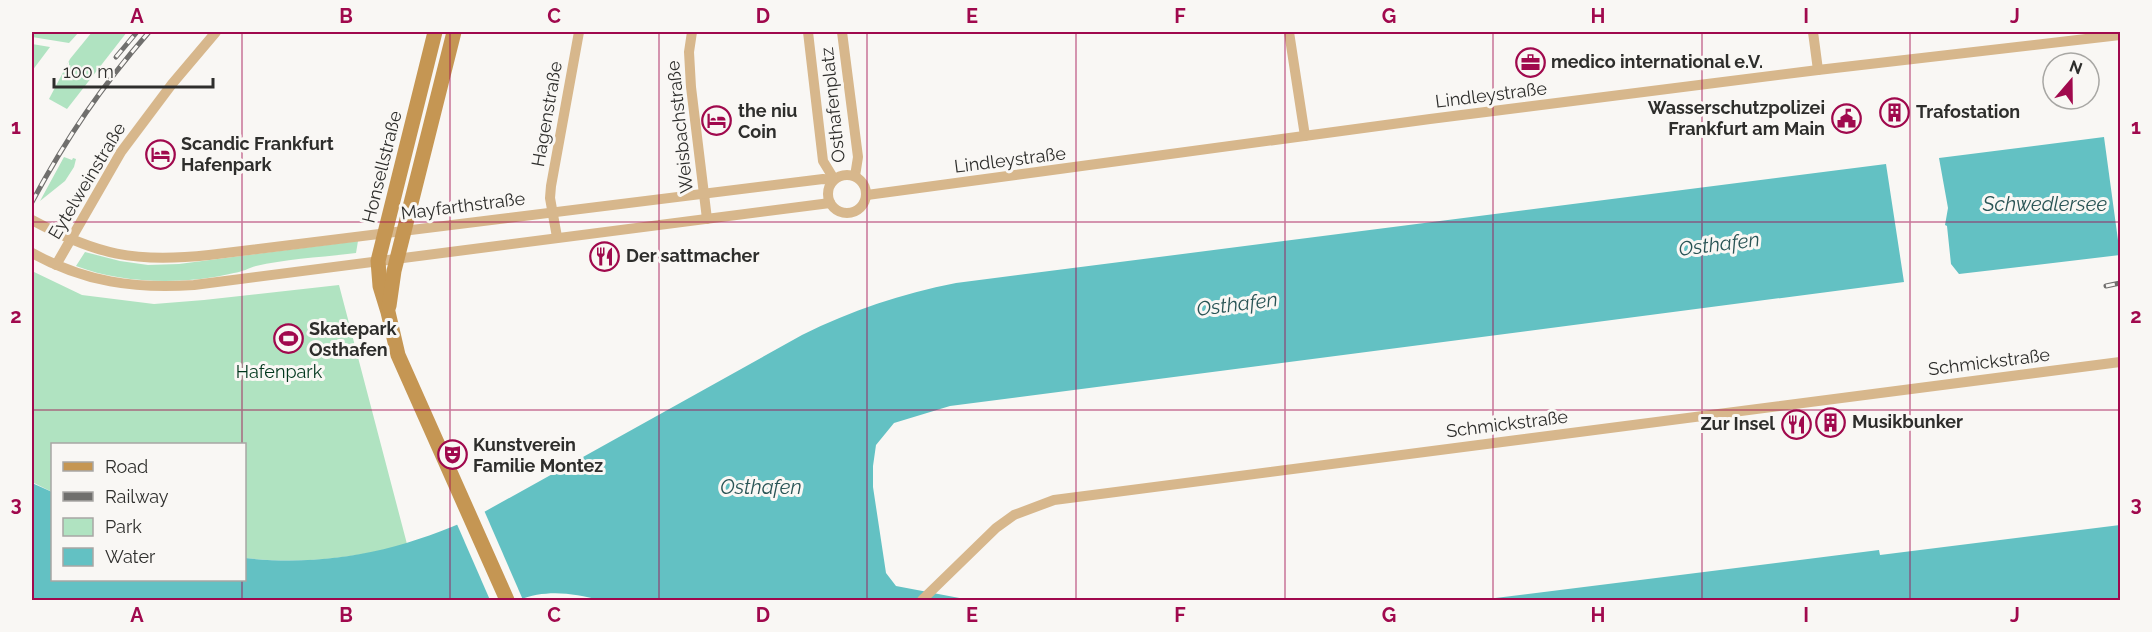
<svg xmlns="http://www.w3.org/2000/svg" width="2152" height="632" font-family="Raleway,sans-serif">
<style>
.green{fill:#b0e3c1}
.water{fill:#63c1c3}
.pier{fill:#f9f7f4}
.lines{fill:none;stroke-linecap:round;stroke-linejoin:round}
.street{stroke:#d7b78c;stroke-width:10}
.secondary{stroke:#c59653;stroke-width:15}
.rail-casing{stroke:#706f6d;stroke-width:5}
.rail{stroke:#f9f7f4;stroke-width:3;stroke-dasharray:9;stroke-linecap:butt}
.grid{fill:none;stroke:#a0094d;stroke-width:1.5;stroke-opacity:0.55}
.labels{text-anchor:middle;stroke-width:6;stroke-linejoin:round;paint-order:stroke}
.poi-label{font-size:18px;font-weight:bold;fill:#2e2e2c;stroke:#f9f7f4;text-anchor:start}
.street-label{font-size:18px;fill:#2e2e2c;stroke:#f9f7f4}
.park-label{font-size:18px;fill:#01361c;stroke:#f9f7f4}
.water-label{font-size:20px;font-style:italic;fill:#295455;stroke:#f9f7f4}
.neatline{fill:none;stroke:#a0094d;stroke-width:2}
.grid-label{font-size:20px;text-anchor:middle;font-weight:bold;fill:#a0094d}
</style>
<rect width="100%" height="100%" fill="#f9f7f4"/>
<g class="green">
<path d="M32,32H79L69,43L32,37Z"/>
<path d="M92,32H127L67,109L49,99L70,59Z"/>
<path d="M32,44L50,47L32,71Z"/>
<path d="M64,157L72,160L73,158L76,159L74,167L65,181L40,201Z"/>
<path d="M358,241L356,253C325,257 285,259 256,266C249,268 242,272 234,273C185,285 123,284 76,266L85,252L120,261L148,265L179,264Z"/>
<path d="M32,271L82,295L154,304L204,300L339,285L407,544C354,559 300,564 245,558L244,444H52V492L32,482Z"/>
</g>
<g class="water">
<path d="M2104,137L2120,255L1959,274L1951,264L1947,226L1945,225L1948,208L1939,158Z"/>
<path d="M1886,164L1904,282L950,406L894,423L876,445L873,466V487L886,573L896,586L970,600H601C572,593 547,589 518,600H32V483L52,492V580H244L245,558C327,567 400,551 475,517L802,335C852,310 901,294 956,283Z"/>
<path d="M2120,525V600H1479L1879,550L1880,555Z"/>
</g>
<path class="pier" d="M483,508L523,600H490L456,522Z"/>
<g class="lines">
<g class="street">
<path d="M692,32L689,52L691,87L707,219"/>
<path d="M808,32L823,161L834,179"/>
<path d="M842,32L858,157L855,176"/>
<path d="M1289,32L1305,136"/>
<path d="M1813,32L1818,70"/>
<circle cx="847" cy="194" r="19"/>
<path d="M867,195L1430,119L1818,70L2120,35"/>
<path d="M32,220C97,255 134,263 209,255L823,179L833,180"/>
<path d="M557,237L550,198L551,186L579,32"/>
<path d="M32,253C85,282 134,289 194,285L830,203"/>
<path d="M56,265L121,152L172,84L216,32"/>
<path d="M922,600L996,528L1014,515L1054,500L2120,362"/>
</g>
<g class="secondary">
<path d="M435,32L378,261L380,286L388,312L398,355L507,600"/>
<path d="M389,306L394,271L454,32"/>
</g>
<defs>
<g id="rail">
<path d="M116,57L137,32"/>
<path d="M32,202C67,137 101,87 149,32"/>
<path d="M2106,286L2120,283"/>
</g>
</defs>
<use href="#rail" class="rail-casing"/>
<use href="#rail" class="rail"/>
</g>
<path class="grid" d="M242,32V444M450,32V600M659,32V600M867,32V600M1076,32V600M1285,32V600M1493,32V600M1702,32V600M1910,32V600M32,222H2120M32,410H2120M242,580V600"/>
<defs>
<symbol id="office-ring" viewBox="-11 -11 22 22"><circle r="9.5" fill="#f9f7f4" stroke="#a0094d" stroke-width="1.5"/><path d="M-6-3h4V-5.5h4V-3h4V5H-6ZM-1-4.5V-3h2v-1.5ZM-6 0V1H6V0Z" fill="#a0094d"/></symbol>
<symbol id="building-ring" viewBox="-11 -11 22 22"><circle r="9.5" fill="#f9f7f4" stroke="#a0094d" stroke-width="1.5"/><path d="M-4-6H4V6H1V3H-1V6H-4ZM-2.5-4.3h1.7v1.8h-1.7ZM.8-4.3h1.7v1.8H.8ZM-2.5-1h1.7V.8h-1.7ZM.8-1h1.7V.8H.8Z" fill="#a0094d"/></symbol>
<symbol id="civic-ring" viewBox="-11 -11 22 22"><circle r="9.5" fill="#f9f7f4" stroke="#a0094d" stroke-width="1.5"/><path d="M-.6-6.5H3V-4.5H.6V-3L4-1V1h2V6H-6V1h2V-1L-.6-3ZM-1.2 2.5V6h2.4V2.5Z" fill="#a0094d"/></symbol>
<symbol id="hotel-ring" viewBox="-11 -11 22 22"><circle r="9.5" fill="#f9f7f4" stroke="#a0094d" stroke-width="1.5"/><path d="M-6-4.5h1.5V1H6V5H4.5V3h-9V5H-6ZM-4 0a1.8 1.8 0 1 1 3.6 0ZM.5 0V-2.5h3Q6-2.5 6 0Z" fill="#a0094d"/></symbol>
<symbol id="restaurant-ring" viewBox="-11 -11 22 22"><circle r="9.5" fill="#f9f7f4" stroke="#a0094d" stroke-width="1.5"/><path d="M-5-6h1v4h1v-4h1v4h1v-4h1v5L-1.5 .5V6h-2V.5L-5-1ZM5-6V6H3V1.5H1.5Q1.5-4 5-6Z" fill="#a0094d"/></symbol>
<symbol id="stadium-ring" viewBox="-11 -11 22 22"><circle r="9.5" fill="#f9f7f4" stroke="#a0094d" stroke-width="1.5"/><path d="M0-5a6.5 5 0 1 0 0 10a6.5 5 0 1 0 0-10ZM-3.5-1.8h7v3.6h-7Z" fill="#a0094d"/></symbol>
<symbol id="theatre-ring" viewBox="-11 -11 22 22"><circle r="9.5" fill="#f9f7f4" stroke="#a0094d" stroke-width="1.5"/><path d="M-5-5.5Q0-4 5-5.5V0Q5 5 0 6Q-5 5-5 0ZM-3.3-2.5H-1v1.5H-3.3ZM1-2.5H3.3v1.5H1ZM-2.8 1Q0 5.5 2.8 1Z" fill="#a0094d"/></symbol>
</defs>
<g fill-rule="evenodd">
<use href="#office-ring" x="1514" y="46" width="33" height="33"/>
<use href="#building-ring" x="1878" y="96" width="33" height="33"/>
<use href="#civic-ring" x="1830" y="102" width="33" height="33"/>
<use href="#hotel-ring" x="700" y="104" width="33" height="33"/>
<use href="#hotel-ring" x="144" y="138" width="33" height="33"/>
<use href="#restaurant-ring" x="588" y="240" width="33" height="33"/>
<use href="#stadium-ring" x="272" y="322" width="33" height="33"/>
<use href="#building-ring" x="1814" y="406" width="33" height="33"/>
<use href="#restaurant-ring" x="1780" y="408" width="33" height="33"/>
<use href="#theatre-ring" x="436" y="438" width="33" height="33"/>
</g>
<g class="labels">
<g class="poi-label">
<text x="1551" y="68">medico international e.V.</text>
<text x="1825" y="114" text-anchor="end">Wasserschutzpolizei<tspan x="1825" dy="21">Frankfurt am Main</tspan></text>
<text x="738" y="117">the niu<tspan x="738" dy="21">Coin</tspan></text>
<text x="1916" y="118">Trafostation</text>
<text x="181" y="150">Scandic Frankfurt<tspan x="181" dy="21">Hafenpark</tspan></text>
<text x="626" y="262">Der sattmacher</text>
<text x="309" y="335">Skatepark<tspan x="309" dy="21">Osthafen</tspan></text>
<text x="1852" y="428">Musikbunker</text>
<text x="1775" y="430" text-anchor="end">Zur Insel</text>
<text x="473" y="451">Kunstverein<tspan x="473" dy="21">Familie Montez</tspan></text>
</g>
<g class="street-label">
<text transform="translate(1491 95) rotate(-7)" y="6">Lindleystraße</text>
<text transform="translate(833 105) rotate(-96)" y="6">Osthafenplatz</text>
<text transform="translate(547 114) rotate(-80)" y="6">Hagenstraße</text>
<text transform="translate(680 127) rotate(-96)" y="6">Weisbachstraße</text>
<text transform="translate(1010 160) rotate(-7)" y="6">Lindleystraße</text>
<text transform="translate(382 167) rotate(-76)" y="6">Honsellstraße</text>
<text transform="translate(87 181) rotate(-59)" y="6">Eytelweinstraße</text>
<text transform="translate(463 206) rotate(-7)" y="6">Mayfarthstraße</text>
<text transform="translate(1989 362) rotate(-7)" y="6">Schmickstraße</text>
<text transform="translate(1507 424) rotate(-7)" y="6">Schmickstraße</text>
</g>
<g class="park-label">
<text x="279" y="378">Hafenpark</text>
</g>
<g class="water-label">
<text x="2045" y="211">Schwedlersee</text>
<text transform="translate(1719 244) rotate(-7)" y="7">Osthafen</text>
<text transform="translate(1237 304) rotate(-7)" y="7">Osthafen</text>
<text x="761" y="494">Osthafen</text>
</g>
</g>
<rect width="2152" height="632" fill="none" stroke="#f9f7f4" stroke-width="66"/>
<rect x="51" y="443" width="195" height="138" fill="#f9f7f4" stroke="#a8a7a4" stroke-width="1.5"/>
<rect x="63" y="462" width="30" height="9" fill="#c59653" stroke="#a8a7a4" stroke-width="1.5"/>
<text x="105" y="473" font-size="18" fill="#2e2e2c">Road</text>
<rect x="63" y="492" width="30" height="9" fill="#706f6d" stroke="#a8a7a4" stroke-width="1.5"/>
<text x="105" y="503" font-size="18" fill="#2e2e2c">Railway</text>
<rect x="63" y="518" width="30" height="18" fill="#b0e3c1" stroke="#a8a7a4" stroke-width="1.5"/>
<text x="105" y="533" font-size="18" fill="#2e2e2c">Park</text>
<rect x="63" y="548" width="30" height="18" fill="#63c1c3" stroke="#a8a7a4" stroke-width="1.5"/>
<text x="105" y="563" font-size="18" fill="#2e2e2c">Water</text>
<g transform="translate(2071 81) rotate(20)"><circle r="28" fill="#f9f7f4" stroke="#a8a7a4" stroke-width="1.5"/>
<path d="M0-4.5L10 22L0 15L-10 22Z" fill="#a0094d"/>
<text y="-9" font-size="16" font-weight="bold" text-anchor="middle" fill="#2e2e2c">N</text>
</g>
<path d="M54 78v9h159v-9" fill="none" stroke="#2e2e2c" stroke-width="3"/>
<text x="63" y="78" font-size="18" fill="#2e2e2c" stroke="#f9f7f4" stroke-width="4.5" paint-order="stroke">100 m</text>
<rect x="33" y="33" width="2086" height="566" class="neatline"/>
<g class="grid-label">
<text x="137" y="23">A</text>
<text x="346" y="23">B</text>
<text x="554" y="23">C</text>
<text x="763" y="23">D</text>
<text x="972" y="23">E</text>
<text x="1180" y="23">F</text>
<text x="1389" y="23">G</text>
<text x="1598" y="23">H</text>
<text x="1806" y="23">I</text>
<text x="2015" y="23">J</text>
<text x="16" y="134">1</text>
<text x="2136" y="134">1</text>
<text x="16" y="323">2</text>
<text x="2136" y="323">2</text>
<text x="16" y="511">3</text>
<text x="2136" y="511">3</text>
<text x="137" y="622">A</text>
<text x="346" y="622">B</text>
<text x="554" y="622">C</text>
<text x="763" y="622">D</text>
<text x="972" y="622">E</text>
<text x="1180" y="622">F</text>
<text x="1389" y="622">G</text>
<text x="1598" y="622">H</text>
<text x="1806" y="622">I</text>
<text x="2015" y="622">J</text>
</g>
</svg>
